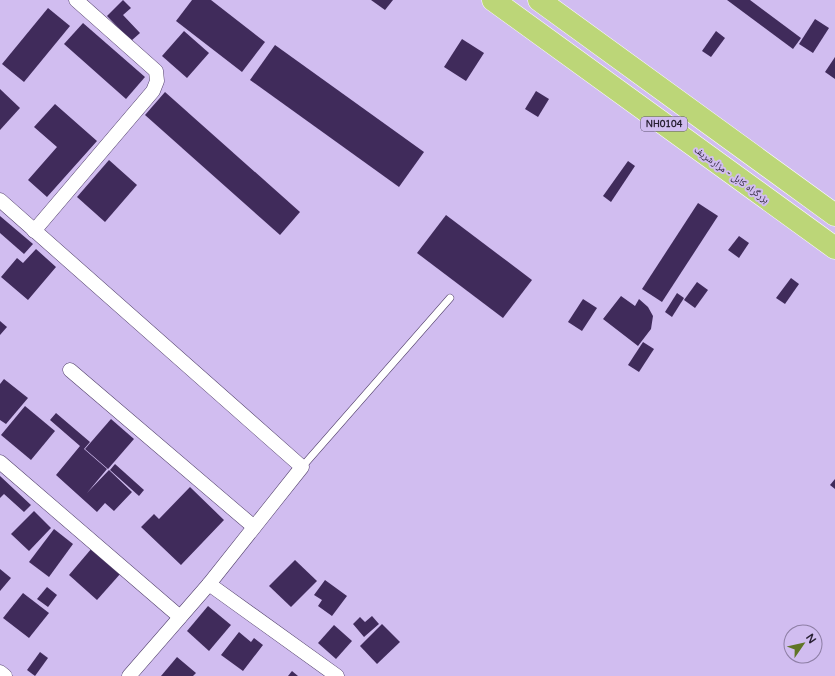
<svg xmlns="http://www.w3.org/2000/svg" width="835" height="676" font-family="'Varela Round','Noto Naskh Arabic',sans-serif">
<style>
.building{fill:#402b5b}
.lines{fill:none;stroke-linecap:round;stroke-linejoin:round}
.service-casing{stroke:#52406b;stroke-width:8}
.minor-casing{stroke:#52406b;stroke-width:15}
.trunk-casing{stroke:#fff;stroke-width:23}
.service{stroke:#fff;stroke-width:7}
.minor{stroke:#fff;stroke-width:14}
.trunk{stroke:#bcd678;stroke-width:22}
.labels{text-anchor:middle;stroke-width:4;stroke-linejoin:round;paint-order:stroke}
.shield{fill:#d1bdf0;stroke:#5b506c;stroke-width:1}
.shield-label{font-size:9px;font-weight:bold;fill:#292134}
.street-label{font-size:10px;fill:#292134;stroke:#d1bdf0}
</style>
<rect width="100%" height="100%" fill="#d1bdf0"/>
<g class="building">
<path d="M123,0L131,8L123,15L140,33L131,41L107,16Z"/>
<path d="M192,0H211L265,42L242,72L176,21Z"/>
<path d="M371,0H393L385,10Z"/>
<path d="M727,0H750L801,38L793,49Z"/>
<path d="M48,8L70,26L24,82L2,64Z"/>
<path d="M815,19L829,28L813,53L799,44Z"/>
<path d="M83,23L145,77L126,99L64,44Z"/>
<path d="M184,31L209,53L187,78L162,56Z"/>
<path d="M716,31L725,38L711,57L702,51Z"/>
<path d="M462,39L484,53L466,81L444,67Z"/>
<path d="M275,45L424,152L399,187L250,80Z"/>
<path d="M835,57V79L825,72Z"/>
<path d="M0,89L20,108L0,130Z"/>
<path d="M536,91L549,99L538,117L525,109Z"/>
<path d="M165,92L300,212L280,235L145,115Z"/>
<path d="M55,104L97,141L47,197L28,180L57,147L34,127Z"/>
<path d="M109,160L137,185L105,222L77,197Z"/>
<path d="M628,161L635,166L611,202L603,196Z"/>
<path d="M698,203L718,216L662,302L642,289Z"/>
<path d="M446,215L532,280L503,318L417,253Z"/>
<path d="M0,216L33,244L24,254L0,233Z"/>
<path d="M739,236L749,243L739,258L728,250Z"/>
<path d="M36,249L56,267L28,300L1,277L17,258L23,263Z"/>
<path d="M791,278L799,284L785,304L776,298Z"/>
<path d="M697,282L708,290L695,308L684,300Z"/>
<path d="M677,293L684,298L672,317L665,312Z"/>
<path d="M621,296L635,306L639,299L648,307L653,316L651,329L638,346L603,319Z"/>
<path d="M583,299L597,308L582,331L568,322Z"/>
<path d="M0,321L7,327L0,335Z"/>
<path d="M643,342L654,349L639,372L628,365Z"/>
<path d="M4,379L28,398L6,424L0,420V384Z"/>
<path d="M25,406L55,431L31,460L1,435Z"/>
<path d="M56,413L90,442L84,449L107,469L87,493L109,470L132,492L114,511L105,503L97,512L56,475L80,446L50,420Z"/>
<path d="M111,419L134,439L108,469L85,449Z"/>
<path d="M115,464L144,490L139,496L110,470Z"/>
<path d="M0,476L31,505L24,512L4,494L0,498Z"/>
<path d="M835,479V489L830,485Z"/>
<path d="M190,487L224,520L181,565L141,527L154,514L159,519Z"/>
<path d="M34,511L51,528L29,551L11,534Z"/>
<path d="M54,529L73,544L49,577L29,562Z"/>
<path d="M92,548L121,573L97,600L69,575Z"/>
<path d="M295,560L317,581L291,607L269,586Z"/>
<path d="M0,569L11,578L0,591Z"/>
<path d="M325,580L347,596L332,616L318,606L322,600L314,595Z"/>
<path d="M47,587L57,595L48,607L37,599Z"/>
<path d="M23,593L49,613L29,638L3,618Z"/>
<path d="M208,606L231,625L209,651L187,631Z"/>
<path d="M372,616L379,624L364,637L353,624L360,617L365,622Z"/>
<path d="M382,624L400,642L377,664L360,646Z"/>
<path d="M334,625L352,641L336,659L318,643Z"/>
<path d="M239,632L251,642L254,638L263,645L243,671L221,655Z"/>
<path d="M40,652L48,658L35,676L27,670Z"/>
<path d="M177,657L196,673L193,676H161Z"/>
<path d="M292,671L298,676H288Z"/>
</g>
<g class="lines">
<defs>
<path id="service" d="M302,467L450,298"/>
<g id="minor">
<path d="M0,200L302,467L209,584"/>
<path d="M34,231L153,91L157,81L156,71L76,0"/>
<path d="M70,370L254,527"/>
<path d="M0,462L180,617"/>
<path d="M0,672L5,676"/>
<path d="M129,676L209,584L337,676"/>
</g>
<g id="trunk">
<path d="M493,0L835,248"/>
<path d="M539,0L835,215"/>
</g>
</defs>
<use href="#service" class="service-casing"/>
<use href="#minor" class="minor-casing"/>
<use href="#trunk" class="trunk-casing"/>
<use href="#service" class="service"/>
<use href="#minor" class="minor"/>
<use href="#trunk" class="trunk"/>
</g>
<g class="labels">
<rect class="shield" x="641" y="117" width="46" height="14" rx="3"/>
<g class="shield-label">
<text x="664" y="127">NH0104</text>
</g>
<g class="street-label">
<text transform="translate(732 174) rotate(36)" y="4">بزرگراه کابل - مزارشریف</text>
</g>
</g>
<g transform="translate(803 644) rotate(56)"><circle r="19" fill="#d1bdf0" stroke="#8e7fa5"/>
<path d="M0-3L7 15L0 10L-7 15Z" fill="#607526"/>
<text y="-6" font-size="11" font-weight="bold" text-anchor="middle" fill="#292134">N</text>
</g>
</svg>
